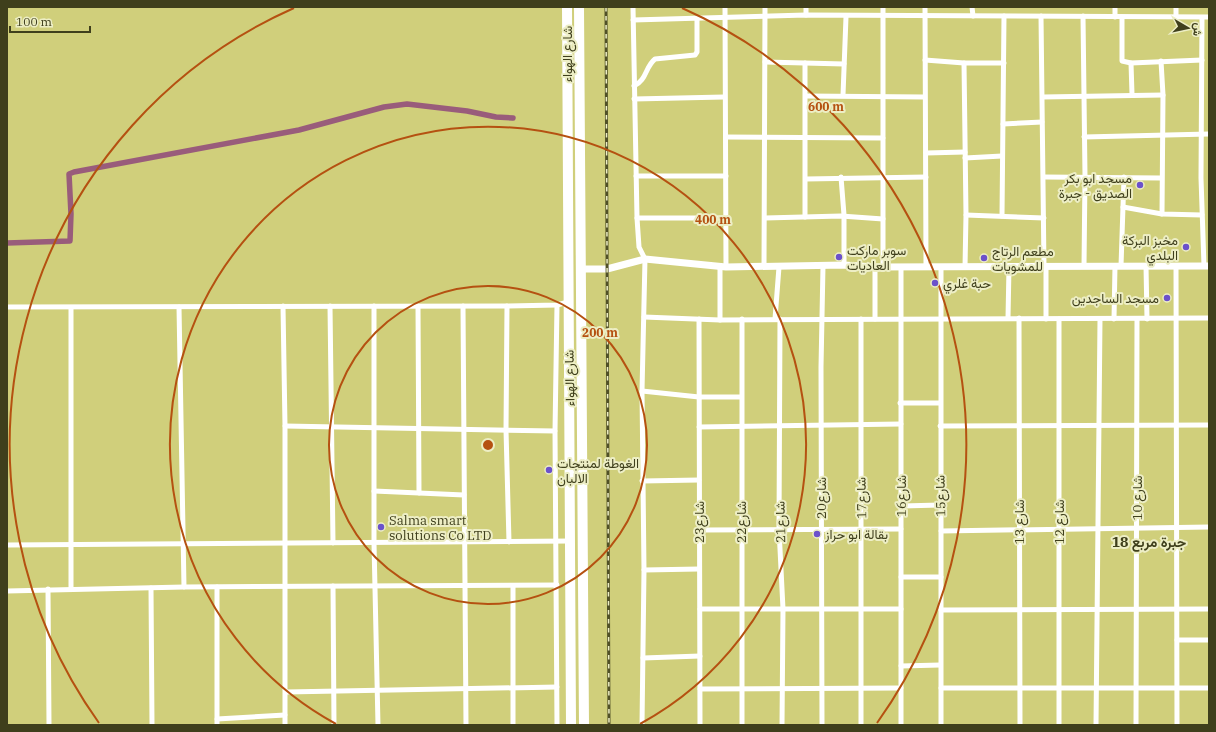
<svg xmlns="http://www.w3.org/2000/svg" width="1216" height="732" font-family="'IBM Plex Serif',Vazirmatn,serif">
<style>
.lines{fill:none;stroke-linecap:round;stroke-linejoin:round}
.canal{stroke:#995c7b;stroke-width:5.5}
.street{stroke:#fff;stroke-width:5}
.secondary{stroke:#fff;stroke-width:7}
.highway{stroke:#fff;stroke-width:10}
.rail-casing{stroke:#505027;stroke-width:3}
.rail{stroke:#edeec5;stroke-width:1.5;stroke-dasharray:4.5;stroke-linecap:butt}
.ring{fill:none;stroke:#b55111;stroke-width:2}
.poi-dot{fill:#6b51cb;stroke:#edeec5;stroke-width:1.5}
.labels{text-anchor:middle;stroke-width:4;stroke-linejoin:round;paint-order:stroke}
.street-label{font-size:13px;fill:#3f3f1c;stroke:#edeec5}
.poi-label{font-size:13px;fill:#3f3f1c;stroke:#edeec5;text-anchor:start}
.neighbourhood-label{font-size:14px;font-weight:bold;fill:#3f3f1c;stroke:#edeec5}
.centre{fill:#b55111;stroke:#edeec5;stroke-width:2}
.ring-label{font-size:12px;text-anchor:middle;font-weight:bold;fill:#b55111;stroke:#edeec5;stroke-width:4;stroke-linejoin:round;paint-order:stroke}
</style>
<rect width="100%" height="100%" fill="#d0cf7b"/>
<g class="lines">
<path class="canal" d="M7,243L70,241L71,214L69,174L74,172L299,130L384,107L407,104L467,111L496,117L513,118"/>
<g class="street">
<path d="M633,7L637,218L639,247L645,259L642,391L644,570L642,725"/>
<path d="M725,7L726,267"/>
<path d="M806,7V15"/>
<path d="M925,7L926,267"/>
<path d="M972,7L973,16"/>
<path d="M1115,7V17"/>
<path d="M1176,7V18"/>
<path d="M1041,16L1044,267"/>
<path d="M1083,16L1085,176L1084,266"/>
<path d="M1122,17V61L1131,63L1202,60"/>
<path d="M1202,18L1201,178L1204,266"/>
<path d="M633,20L806,15L1209,17"/>
<path d="M925,60L964,63H1004"/>
<path d="M1161,61L1163,95L1162,214"/>
<path d="M765,62L844,64"/>
<path d="M805,63V217"/>
<path d="M964,63L966,215L965,267"/>
<path d="M1131,63L1132,94"/>
<path d="M634,86C647,80 645,67 655,59L695,55L697,52V18"/>
<path d="M843,95L846,17"/>
<path d="M806,96L924,97"/>
<path d="M1043,97L1163,95"/>
<path d="M634,99L724,97"/>
<path d="M1003,124L1042,122"/>
<path d="M726,137L883,138"/>
<path d="M1084,137L1209,134"/>
<path d="M926,153L965,152"/>
<path d="M965,158L1002,156"/>
<path d="M636,176H726"/>
<path d="M841,177L844,215V265"/>
<path d="M1044,177L1161,178"/>
<path d="M806,179L926,177"/>
<path d="M1123,207L1162,214L1202,215"/>
<path d="M966,215L1044,218"/>
<path d="M1002,216L1004,16"/>
<path d="M637,218H726"/>
<path d="M765,218L841,216L883,219"/>
<path d="M1121,266L1124,177"/>
<path d="M1146,266L1147,319"/>
<path d="M1176,266L1177,725"/>
<path d="M764,267L765,7"/>
<path d="M875,267V319"/>
<path d="M883,267V7"/>
<path d="M941,267V725"/>
<path d="M557,305L555,431L557,725"/>
<path d="M283,306L285,426V725"/>
<path d="M330,306L333,543"/>
<path d="M374,306V543L378,725"/>
<path d="M418,306L419,493"/>
<path d="M463,306L466,725"/>
<path d="M507,306L506,430L509,542"/>
<path d="M7,307L507,306L557,305L568,302"/>
<path d="M179,307L184,587"/>
<path d="M71,308V589"/>
<path d="M644,317L720,320L1209,318"/>
<path d="M1008,318L1009,267"/>
<path d="M1019,318L1020,725"/>
<path d="M699,319L700,725"/>
<path d="M742,319V725"/>
<path d="M775,319L779,267"/>
<path d="M780,319L779,529L783,609L782,725"/>
<path d="M861,319V725"/>
<path d="M1046,319V267"/>
<path d="M1059,319V725"/>
<path d="M1114,319L1115,266"/>
<path d="M720,320V267"/>
<path d="M642,391L699,397H741"/>
<path d="M900,403H940"/>
<path d="M285,426L555,431"/>
<path d="M940,426L1209,425"/>
<path d="M699,427L901,424"/>
<path d="M642,481L699,480"/>
<path d="M374,491L464,495"/>
<path d="M902,506L940,505"/>
<path d="M700,530L901,529"/>
<path d="M941,531L1209,527"/>
<path d="M7,545L571,541"/>
<path d="M644,570L699,569"/>
<path d="M901,577H941"/>
<path d="M333,586L334,725"/>
<path d="M217,587V725"/>
<path d="M151,588L152,725"/>
<path d="M48,589L49,725"/>
<path d="M7,591L184,587L557,585"/>
<path d="M700,609H901"/>
<path d="M941,610L1209,609"/>
<path d="M1177,640H1209"/>
<path d="M643,658L700,656"/>
<path d="M901,666L940,665"/>
<path d="M941,688H1209"/>
<path d="M700,689L901,688"/>
<path d="M286,692L557,687"/>
<path d="M217,719L285,715"/>
<path d="M513,725V586"/>
<path d="M822,725L821,367L823,266"/>
<path d="M901,725V267"/>
<path d="M1096,725L1100,319"/>
<path d="M1136,725L1137,319"/>
</g>
<path class="secondary" d="M581,269H607L645,259L726,267L844,265L875,267L1209,266"/>
<g class="highway">
<path d="M567,7L571,725"/>
<path d="M579,7L584,725"/>
</g>
<defs>
<path id="rail" d="M606,7L609,725"/>
</defs>
<use href="#rail" class="rail-casing"/>
<use href="#rail" class="rail"/>
</g>
<g class="ring">
<circle cx="488" cy="445" r="159"/>
<path d="M336 724A318 318 0 1 1 640 724"/>
<path d="M99 723A478 478 0 0 1 294 8M682 8A478 478 0 0 1 877 723"/>
</g>
<g class="poi-dot">
<circle cx="1140" cy="185" r="4"/>
<circle cx="1186" cy="247" r="4"/>
<circle cx="839" cy="257" r="4"/>
<circle cx="984" cy="258" r="4"/>
<circle cx="935" cy="283" r="4"/>
<circle cx="1167" cy="298" r="4"/>
<circle cx="549" cy="470" r="4"/>
<circle cx="381" cy="527" r="4"/>
<circle cx="817" cy="534" r="4"/>
</g>
<g class="labels">
<g class="street-label">
<text transform="translate(567 54) rotate(-90)" y="5">شارع الهواء</text>
<text transform="translate(569 378) rotate(-91)" y="5">شارع الهواء</text>
<text transform="translate(901 496) rotate(-90)" y="5">شارع16</text>
<text transform="translate(940 496) rotate(-91)" y="5">شارع15</text>
<text transform="translate(821 498) rotate(-90)" y="5">شارع20</text>
<text transform="translate(861 498) rotate(-91)" y="5">شارع17</text>
<text transform="translate(1137 498) rotate(-90)" y="5">شارع 10</text>
<text transform="translate(699 522) rotate(-90)" y="5">شارع23</text>
<text transform="translate(741 522) rotate(-90)" y="5">شارع22</text>
<text transform="translate(780 522) rotate(-91)" y="5">شارع21</text>
<text transform="translate(1019 522) rotate(-90)" y="5">شارع 13</text>
<text transform="translate(1059 522) rotate(-90)" y="5">شارع 12</text>
</g>
<g class="poi-label">
<text x="1132" y="183" text-anchor="end">مسجد ابو بكر<tspan x="1132" dy="15">الصديق - جبرة</tspan></text>
<text x="1178" y="245" text-anchor="end">مخبز البركة<tspan x="1178" dy="15">البلدي</tspan></text>
<text x="847" y="255">سوبر ماركت<tspan x="847" dy="15">العاديات</tspan></text>
<text x="992" y="256">مطعم الرتاج<tspan x="992" dy="15">للمشويات</tspan></text>
<text x="943" y="288">حبة غلري</text>
<text x="1159" y="303" text-anchor="end">مسجد الساجدين</text>
<text x="557" y="468">الغوطة لمنتجات<tspan x="557" dy="15">الالبان</tspan></text>
<text x="389" y="525">Salma smart<tspan x="389" dy="15">solutions Co LTD</tspan></text>
<text x="825" y="539">بقالة ابو حراز</text>
</g>
<g class="neighbourhood-label">
<text x="1149" y="547">جبرة مربع 18</text>
</g>
</g>
<circle cx="488" cy="445" r="6" class="centre"/>
<g class="ring-label">
<text x="826" y="111">600 m</text>
<text x="713" y="224">400 m</text>
<text x="600" y="337">200 m</text>
</g>
<rect width="1216" height="732" fill="none" stroke="#3f3f1c" stroke-width="16"/>
<g transform="translate(1188 28) rotate(99)" stroke="#edeec5" stroke-width="3" paint-order="stroke">
<path d="M0-3L7 15L0 10L-7 15Z" fill="#3f3f1c"/>
<text y="-6" font-size="11" font-weight="bold" text-anchor="middle" fill="#3f3f1c">ش</text>
</g>
<path d="M10 26v6h80v-6" fill="none" stroke="#3f3f1c" stroke-width="2"/>
<text x="16" y="26" font-size="12" fill="#3f3f1c" stroke="#edeec5" stroke-width="3" paint-order="stroke">100 m</text>
</svg>
